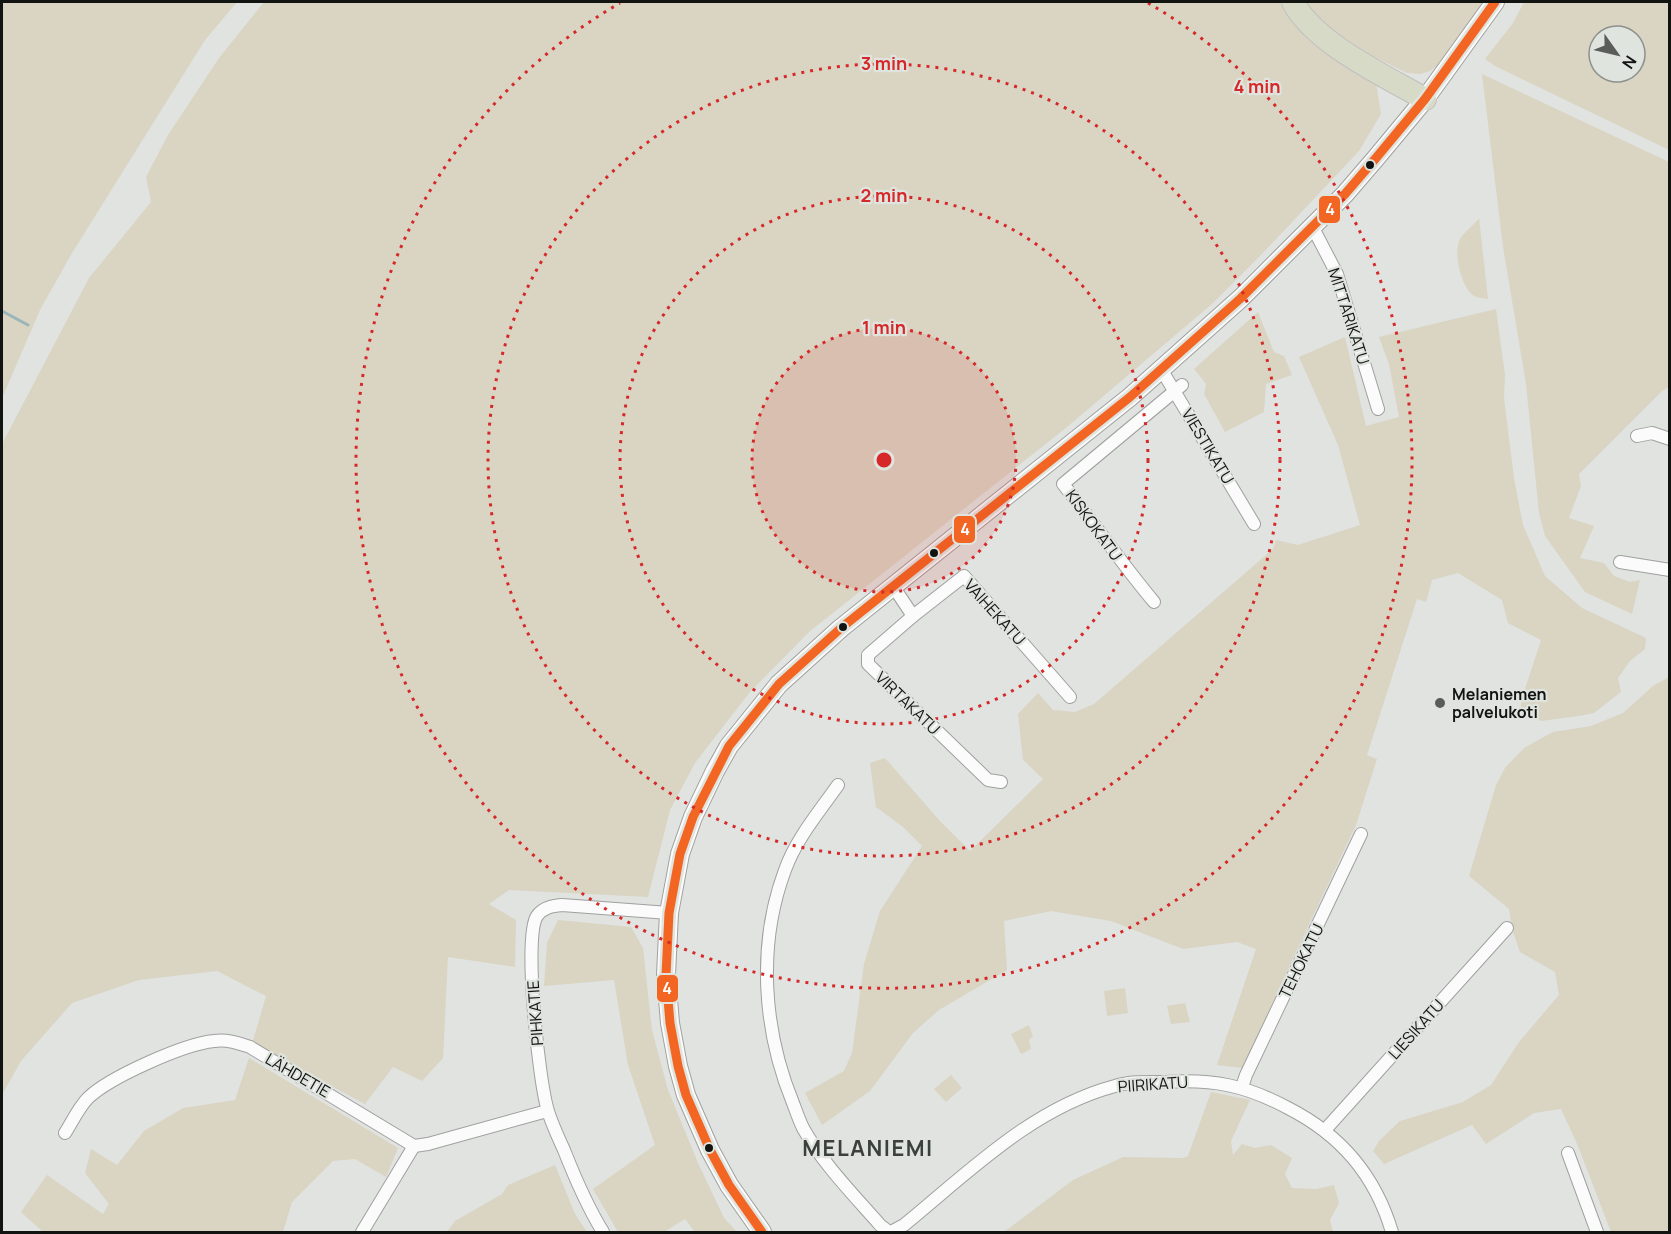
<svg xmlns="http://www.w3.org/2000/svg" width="1671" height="1234" font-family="Manrope,sans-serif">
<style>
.green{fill:#dad4c3;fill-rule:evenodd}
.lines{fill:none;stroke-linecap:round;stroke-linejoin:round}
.stream{stroke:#99b6b9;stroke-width:3}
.street-casing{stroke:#9fa09f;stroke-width:14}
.secondary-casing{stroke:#9fa09f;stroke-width:20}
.highway-casing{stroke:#c0c1c0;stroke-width:24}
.street{stroke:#fafbfa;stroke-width:12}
.secondary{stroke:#fafbfa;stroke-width:18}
.highway{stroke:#d8dac8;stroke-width:22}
.bus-1-casing{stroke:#dfe4df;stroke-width:14}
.bus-1{stroke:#f26522;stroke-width:9}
.ring{fill:none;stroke:#d62828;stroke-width:3;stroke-dasharray:3 6}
.bus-dot{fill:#121412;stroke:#dfe4df;stroke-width:2}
.poi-dot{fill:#5a5c5a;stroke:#dfe4df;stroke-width:2}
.labels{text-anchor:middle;stroke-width:4.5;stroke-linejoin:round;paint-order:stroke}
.street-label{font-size:16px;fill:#121412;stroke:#dfe4df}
.poi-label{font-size:16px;font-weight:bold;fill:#121412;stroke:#dfe4df;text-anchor:start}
.district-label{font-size:22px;font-weight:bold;letter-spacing:1.5px;fill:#3c403c;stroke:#dfe4df}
.centre{fill:#d62828;stroke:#dfe4df;stroke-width:3}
.ring-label{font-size:18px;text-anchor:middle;font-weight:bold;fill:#d62828;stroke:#dfe4df;stroke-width:4.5;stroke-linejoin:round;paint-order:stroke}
.line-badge{stroke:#dfe4df;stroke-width:2}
.badge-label{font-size:16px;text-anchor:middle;font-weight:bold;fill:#fff}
</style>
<rect width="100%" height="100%" fill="#e0e3e0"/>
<g class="green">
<path d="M2,2H237L205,40L72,253L40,310L2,398Z"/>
<path d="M264,2H1283C1299,44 1338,61 1376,83L1381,114L1359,151L1260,256L1212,304L1067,427L809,632L750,692L695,763L670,810L648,897L509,890L489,904L516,920L515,967L448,957L443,1058L422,1081L393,1067L365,1104L252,1044L266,996L217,971L139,980L72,1003L21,1061L2,1095V444L89,278L151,202L146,177L168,135L219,58Z"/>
<path d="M1305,2H1484L1441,63L1430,71L1420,74L1407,73L1350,45L1314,18Z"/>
<path d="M1524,2H1669V150L1495,66L1485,59L1513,23ZM1599,36H1635V72H1599Z"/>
<path d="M1482,74L1669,162V387L1662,391L1579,474L1581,486L1569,518L1594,526L1580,558L1604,563L1614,576L1630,582L1640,580L1632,614L1585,592L1545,536L1539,513L1526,384L1503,247Z"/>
<path d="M1479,218L1488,299C1484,298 1478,298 1474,296C1461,287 1453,253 1460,239C1464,232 1474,225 1479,218Z"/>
<path d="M1496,309L1505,375L1504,398L1514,478L1523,525L1545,576L1582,608L1646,638L1645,649L1630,661L1618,678L1621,692L1594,713L1579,716L1541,721L1520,713L1522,698L1541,640L1508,623L1502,600L1458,573L1432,580L1426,602L1417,599L1367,755L1377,759L1356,825L1294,956L1243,1068L1217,1065L1256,949L1237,942L1183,949L1111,921L1051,911L1004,921L1007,970L939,1010L913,1033L870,1091L822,1125L805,1093L844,1071L852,1053L864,964L880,911L922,846L903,827L876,807L870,763L885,758L939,820L970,851L1043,779L1023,760L1018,714L1038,693L1053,710L1075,712L1094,704L1273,549L1276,540L1298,545L1360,525L1338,445L1299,357L1345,337L1366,426L1399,417L1389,364L1379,337Z"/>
<path d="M1258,312L1274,352L1284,356L1292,375L1266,384L1264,412L1225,432L1204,394L1206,384L1194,369Z"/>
<path d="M1669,677V1232H1611L1578,1146L1561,1109L1534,1113L1486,1144L1472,1125L1384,1164L1373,1151L1379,1141L1400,1121L1463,1102L1491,1085L1519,1042L1559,995L1555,972L1520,952L1513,932L1509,909L1469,876L1496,785L1505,768L1524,748L1553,732L1591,726L1623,713L1653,686Z"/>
<path d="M558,920L631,927L643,948L652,1030L668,1090L698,1163L724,1218L737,1232H695L685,1219L664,1232H618L593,1189L655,1145L628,1065L614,980L544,986L547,943Z"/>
<path d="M1125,988L1128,1013L1107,1016L1104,991Z"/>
<path d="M1185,1003L1190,1022L1171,1024L1167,1006Z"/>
<path d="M1029,1025L1033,1036L1029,1040L1031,1049L1021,1054L1011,1034Z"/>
<path d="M249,1058L398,1148L386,1177L355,1159L333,1161L292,1202L283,1232H43L21,1212L47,1175L103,1214L109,1204L85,1173L91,1149L117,1165L144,1131L183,1108L235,1100Z"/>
<path d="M951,1075L962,1088L946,1102L934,1089Z"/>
<path d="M1211,1092L1250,1100L1231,1141L1233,1155L1242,1144L1255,1148L1271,1145L1292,1158L1285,1174L1292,1188L1316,1189L1334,1185L1339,1203L1330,1220L1333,1232H1004L1073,1180L1123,1157L1183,1158L1188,1156Z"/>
<path d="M555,1165L575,1214L587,1232H447L455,1221L502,1194L508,1185Z"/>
</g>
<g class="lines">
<path class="stream" d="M2,311L28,325"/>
<defs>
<g id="street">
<path d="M1312,226L1337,274L1378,409"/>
<path d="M1161,369L1254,524"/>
<path d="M1637,436L1652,433L1670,439"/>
<path d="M1620,562L1670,570"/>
<path d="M893,586L913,616L868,655V664L988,780L1001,782"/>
<path d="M1154,602C1122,564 1094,523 1063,484L1182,385"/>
<path d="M913,616L964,576L1070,697"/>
<path d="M838,785C819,812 796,839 785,870C757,945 763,1030 793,1103C796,1111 799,1120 803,1128C823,1164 853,1194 880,1225L889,1232"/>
<path d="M1242,1087L1246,1075L1361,834"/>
<path d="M1325,1130L1507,928"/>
<path d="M65,1133C72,1122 79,1107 88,1098C110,1077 184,1044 214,1041C227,1039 238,1043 250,1047L414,1146L428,1144L547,1111"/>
<path d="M1568,1153L1597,1232"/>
<path d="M362,1232L414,1146"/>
<path d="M603,1232C587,1206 575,1178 564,1150C558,1137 552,1124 548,1111C539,1083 523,937 537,916C543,907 553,906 562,905L669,913"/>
<path d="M891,1232L904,1225C969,1172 1032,1108 1115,1086C1131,1081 1149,1082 1165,1082C1213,1079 1245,1085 1288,1108C1341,1135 1375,1175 1392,1232"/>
</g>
<path id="secondary" d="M762,1232L729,1185L710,1150L686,1095L678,1066L670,1023L666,975L669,913L680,854L693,817L715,771L729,746L779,684L841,628L1130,397L1241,298L1345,194L1376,158L1425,99L1495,2"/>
<path id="highway" d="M1293,2C1314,43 1385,76 1425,99"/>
</defs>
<use href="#street" class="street-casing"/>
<use href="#secondary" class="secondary-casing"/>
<use href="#highway" class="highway-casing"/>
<use href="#street" class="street"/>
<use href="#secondary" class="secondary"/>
<use href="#highway" class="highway"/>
<defs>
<path id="bus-1" d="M762,1232L729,1185L710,1150L686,1095L678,1066L670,1023L666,975L669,913L680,854L693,817L729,746L779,684L841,628L1130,397L1241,298L1345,194L1376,158L1425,99L1495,2"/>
</defs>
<use href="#bus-1" class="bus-1-casing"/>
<use href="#bus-1" class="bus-1"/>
</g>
<circle cx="884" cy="460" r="132" fill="#d62828" fill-opacity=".12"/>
<g class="ring">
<circle cx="884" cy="460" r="132"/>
<circle cx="884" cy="460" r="264"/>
<circle cx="884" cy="460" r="396"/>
<path d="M1148 3A528 528 0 1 1 620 3"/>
</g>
<g class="bus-dot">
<circle cx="1370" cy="165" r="5"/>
<circle cx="934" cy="553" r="5"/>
<circle cx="843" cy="627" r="5"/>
<circle cx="709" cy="1148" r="5"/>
</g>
<circle class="poi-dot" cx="1440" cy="703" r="6"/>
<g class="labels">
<g class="street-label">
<text transform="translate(1349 316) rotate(72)" y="6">MITTARIKATU</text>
<text transform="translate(1208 446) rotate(59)" y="6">VIESTIKATU</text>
<text transform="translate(1094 525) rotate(54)" y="6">KISKOKATU</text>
<text transform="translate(995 612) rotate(48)" y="6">VAIHEKATU</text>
<text transform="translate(908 703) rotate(44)" y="6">VIRTAKATU</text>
<text transform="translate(1301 961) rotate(-64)" y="6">TEHOKATU</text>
<text transform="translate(535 1013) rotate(-94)" y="6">PIHKATIE</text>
<text transform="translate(1416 1029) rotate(-48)" y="6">LIESIKATU</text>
<text transform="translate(298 1075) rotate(30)" y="6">LÄHDETIE</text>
<text transform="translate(1153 1084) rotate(-4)" y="6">PIIRIKATU</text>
</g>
<g class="poi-label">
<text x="1452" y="700">Melaniemen<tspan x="1452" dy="18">palvelukoti</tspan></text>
</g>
<g class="district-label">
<text x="868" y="1156">MELANIEMI</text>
</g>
</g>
<circle cx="884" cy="460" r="9" class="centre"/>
<g class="ring-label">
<text x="884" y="70">3 min</text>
<text x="1257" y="93">4 min</text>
<text x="884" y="202">2 min</text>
<text x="884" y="334">1 min</text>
</g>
<g class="line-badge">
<rect x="1318" y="195" width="23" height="29" rx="6" fill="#f26522"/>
<rect x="953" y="515" width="23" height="29" rx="6" fill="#f26522"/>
<rect x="656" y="974" width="23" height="29" rx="6" fill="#f26522"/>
</g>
<g class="badge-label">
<text x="1330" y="215">4</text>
<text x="965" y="535">4</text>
<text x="667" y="994">4</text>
</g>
<rect width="1671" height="1234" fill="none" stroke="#121412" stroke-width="6"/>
<g transform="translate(1617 54) rotate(124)"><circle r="28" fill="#dfe4df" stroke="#8d918d" stroke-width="1.5"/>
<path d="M0-4.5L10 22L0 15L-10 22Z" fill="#5a5c5a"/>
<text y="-9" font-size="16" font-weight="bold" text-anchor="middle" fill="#121412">N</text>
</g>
</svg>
